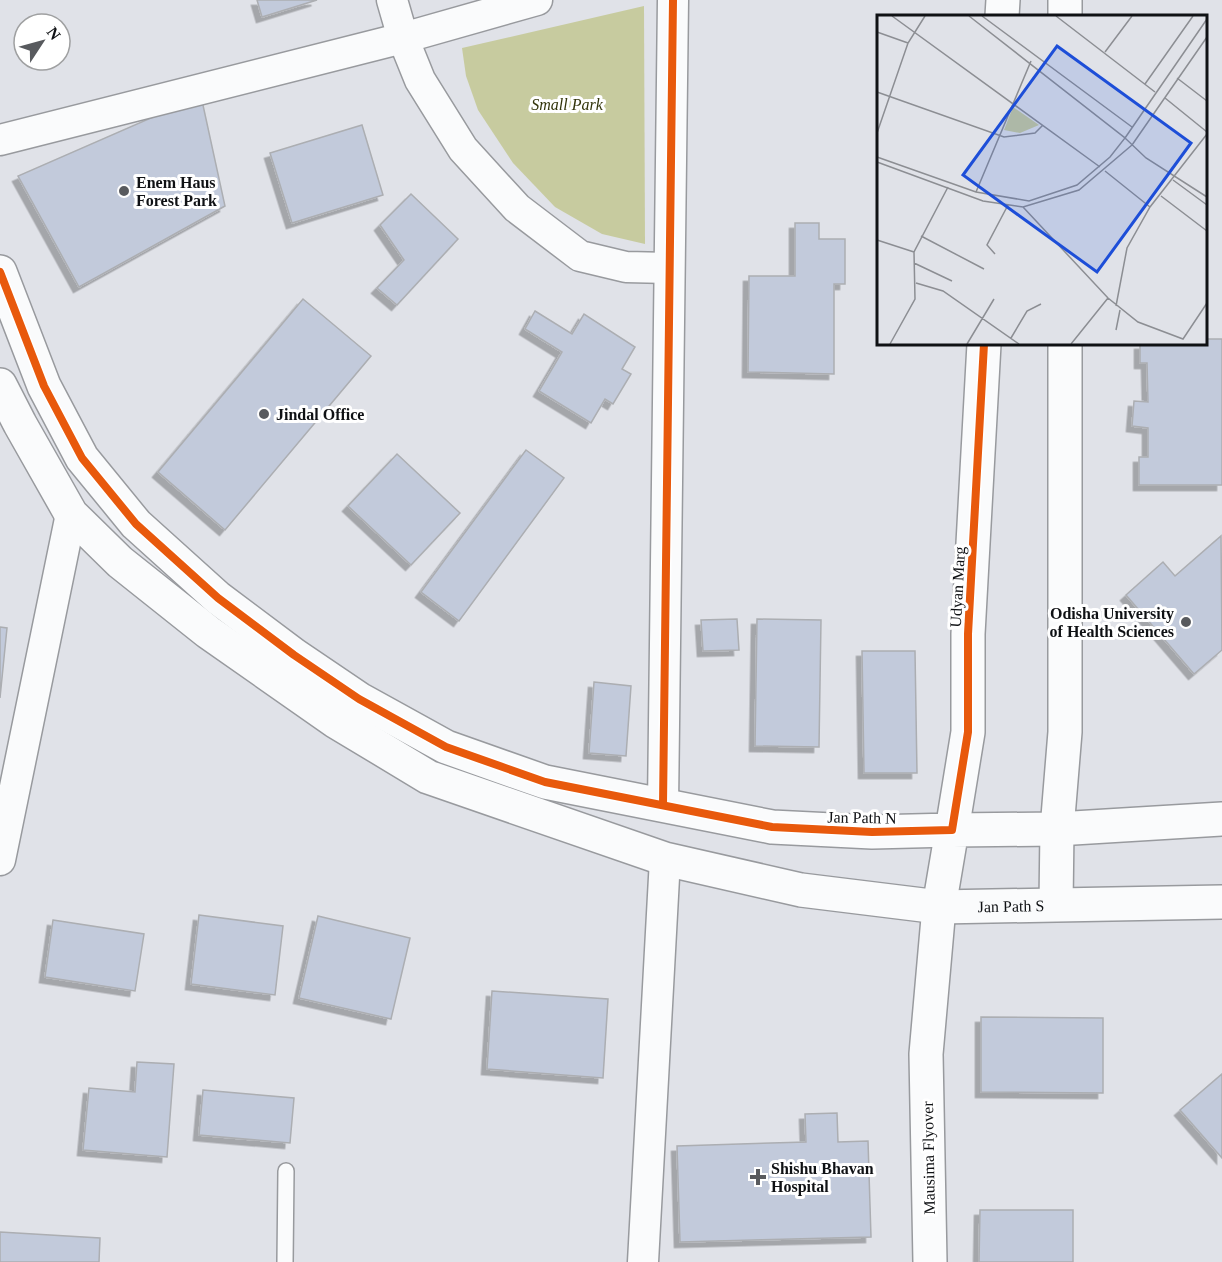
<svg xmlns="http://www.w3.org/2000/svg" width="1222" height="1262" font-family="'Times New Roman',serif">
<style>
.green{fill:#c7cb9f}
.building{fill:#c2cadb;stroke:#acaeb2;stroke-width:1.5;filter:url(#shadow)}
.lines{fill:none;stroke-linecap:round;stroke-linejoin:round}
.service-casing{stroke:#989a9e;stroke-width:18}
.minor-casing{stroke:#989a9e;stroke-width:33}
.tertiary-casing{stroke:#989a9e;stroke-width:36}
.secondary-casing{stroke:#989a9e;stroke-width:36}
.service{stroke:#fafbfc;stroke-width:15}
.minor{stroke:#fafbfc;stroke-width:30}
.tertiary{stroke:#fafbfc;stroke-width:33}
.secondary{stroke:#fafbfc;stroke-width:33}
.cycleway-casing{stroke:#fff;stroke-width:11}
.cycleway{stroke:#e8590c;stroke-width:8}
.poi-dot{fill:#585a5e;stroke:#fff;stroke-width:2}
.labels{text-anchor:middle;stroke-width:6;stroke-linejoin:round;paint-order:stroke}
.park-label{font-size:16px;font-style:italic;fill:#32340a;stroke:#fff}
.poi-label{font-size:16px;font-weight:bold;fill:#0f1114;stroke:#fff;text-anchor:start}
.street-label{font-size:16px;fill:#0f1114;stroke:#fff}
.inset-road{fill:none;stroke:#8c8e93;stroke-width:1.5}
.view{fill:#1d4ed8;fill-opacity:0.15;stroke:#1d4ed8;stroke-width:3}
.inset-edge{fill:none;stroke:#0f1114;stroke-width:3}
</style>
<defs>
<filter id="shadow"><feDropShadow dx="-5.5" dy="5.5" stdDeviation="0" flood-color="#0004"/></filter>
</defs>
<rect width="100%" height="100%" fill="#e0e2e8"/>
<path class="green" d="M644,6L645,244L602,234L555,207L513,163L478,110L466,76L462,48Z"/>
<g class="building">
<path d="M257,0H317L262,17Z"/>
<path d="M201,96L225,206L79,287L18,176Z"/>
<path d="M362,125L383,195L292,223L270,153Z"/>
<path d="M411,194L458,239L397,305L377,288L404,260L380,225Z"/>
<path d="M795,223H819V239H845V284H834V374L748,372L749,276H795Z"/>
<path d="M303,299L371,356L225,530L158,472Z"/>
<path d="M535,311L572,334L584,314L635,347L622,369L631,374L613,404L605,399L591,423L539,391L562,352L525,329Z"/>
<path d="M1206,339H1222V485H1139V457H1148V428L1132,426L1134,401L1148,402L1147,363H1140V344H1206Z"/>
<path d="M526,450L564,478L459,621L421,592Z"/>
<path d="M397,454L460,513L411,565L348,506Z"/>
<path d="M1221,536L1222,650L1194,674L1126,595L1163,562L1175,576Z"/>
<path d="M737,619L739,650L703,651L701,620Z"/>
<path d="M757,619L821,620L819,747L755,746Z"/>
<path d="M0,627L7,628L0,698Z"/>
<path d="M862,651H915L917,773H864Z"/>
<path d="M594,682L631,686L626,756L589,753Z"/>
<path d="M199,915L283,926L275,995L191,984Z"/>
<path d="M318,916L410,938L391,1019L299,998Z"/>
<path d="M53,920L144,934L135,991L45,977Z"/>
<path d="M492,991L608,999L603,1078L487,1069Z"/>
<path d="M981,1017L1103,1018V1093L981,1092Z"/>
<path d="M137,1062L174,1064L167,1157L83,1150L89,1088L135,1092Z"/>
<path d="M1222,1074V1158L1180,1110Z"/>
<path d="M203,1090L294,1098L290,1143L199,1135Z"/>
<path d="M837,1113L838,1142L868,1141L871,1237L680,1242L677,1146L806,1142L805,1114Z"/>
<path d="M980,1210H1073V1262H979Z"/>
<path d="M0,1232L100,1238L99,1262H0Z"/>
</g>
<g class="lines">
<defs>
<path id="service" d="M285,1262L286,1171"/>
<g id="minor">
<path d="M392,0L403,38L420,80L463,149L517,208L580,256L626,267L669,268"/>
<path d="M0,140L403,38L537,0"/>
<path d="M663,805L673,0"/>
<path d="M0,860L71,514"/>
<path d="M643,1262L665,859"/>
</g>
<g id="tertiary">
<path d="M1065,0V16"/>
<path d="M1002,16L1003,0"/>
<path d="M0,272L44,386L82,458L136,524L218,598L294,655L359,699L446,747L545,782L772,827L872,832L952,830L968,732V634L984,344"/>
<path d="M0,385L20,424L71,514L120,562L208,632L335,721L428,777L665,859L801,890L939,907"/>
<path d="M1057,829L1065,732V344"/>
</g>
<g id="secondary">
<path d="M1056,904L1057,829"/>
<path id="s1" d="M939,907L1222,902"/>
<path d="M930,1262L926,1054L939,907L952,830L1057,829L1222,819"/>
</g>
</defs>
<use href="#service" class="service-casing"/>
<use href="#minor" class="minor-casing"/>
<use href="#tertiary" class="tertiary-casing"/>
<use href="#secondary" class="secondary-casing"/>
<use href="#service" class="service"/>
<use href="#minor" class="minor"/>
<use href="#tertiary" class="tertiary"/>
<use href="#secondary" class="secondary"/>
<defs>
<g id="cycleway">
<path d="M0,272L44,386L82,458L136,524L218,598L294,655L359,699L446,747L545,782L772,827L872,832L952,830L968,732V634L984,344"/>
<path d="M663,805L673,0"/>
</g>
</defs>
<use href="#cycleway" class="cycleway-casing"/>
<use href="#cycleway" class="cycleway"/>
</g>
<g class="poi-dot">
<circle cx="124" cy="191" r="6"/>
<circle cx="264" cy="414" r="6"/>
<circle cx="1186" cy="622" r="6"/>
<path d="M755 1168h6v6h6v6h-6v6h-6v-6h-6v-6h6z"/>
</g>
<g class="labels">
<g class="park-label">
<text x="567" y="110">Small Park</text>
</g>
<g class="poi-label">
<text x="136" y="188">Enem Haus<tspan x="136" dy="18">Forest Park</tspan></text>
<text x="276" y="420">Jindal Office</text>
<text x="1174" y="619" text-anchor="end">Odisha University<tspan x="1174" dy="18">of Health Sciences</tspan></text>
<text x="771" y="1174">Shishu Bhavan<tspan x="771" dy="18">Hospital</tspan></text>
</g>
<g class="street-label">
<text transform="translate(957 587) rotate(-87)" y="6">Udyan Marg</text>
<text transform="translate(862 817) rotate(1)" y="6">Jan Path N</text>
<text dy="6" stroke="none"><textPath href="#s1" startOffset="72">Jan Path S</textPath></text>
<text transform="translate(928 1158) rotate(-91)" y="6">Mausima Flyover</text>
</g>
</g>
<g transform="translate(877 15)">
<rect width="330" height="330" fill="#e0e2e8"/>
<path d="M136,92L162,110L143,118L127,115Z" fill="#c7cb9f"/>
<path class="inset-road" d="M15,1L223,152M105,1L255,112M179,1L278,77M330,4L248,123L269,143L330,182M0,17L31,28M228,37L255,1M300,63L330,86M268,69L316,1M0,77L127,122L158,118L166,110M288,83L330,117M0,118L31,28L48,1M255,130L330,22M0,142L99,177L152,186L200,170L233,142L248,123L92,1M0,147L106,186L146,192L202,175L255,130M228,156L273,192M296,165L330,190M99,177L154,46M284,181L330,216M146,192L231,283L261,307L306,324L330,288M44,221L107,254M0,225L37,237M118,239L110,230L131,190M37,248L75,266M39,268L66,276L142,329M239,291L250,233L273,192L330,119M239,315L243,295M134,323L150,296L164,289M13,329L38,284L37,237L71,172M90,329L117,284M194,329L231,283"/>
<path class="view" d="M180,31L314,128L220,257L86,160Z"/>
<rect width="330" height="330" class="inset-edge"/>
</g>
<g transform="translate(42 42) rotate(54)"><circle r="28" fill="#ffffff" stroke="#9fa0a1" stroke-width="1.5"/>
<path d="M0-4.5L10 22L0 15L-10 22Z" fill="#585a5e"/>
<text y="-9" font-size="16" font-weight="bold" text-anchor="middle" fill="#0f1114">N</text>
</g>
</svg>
